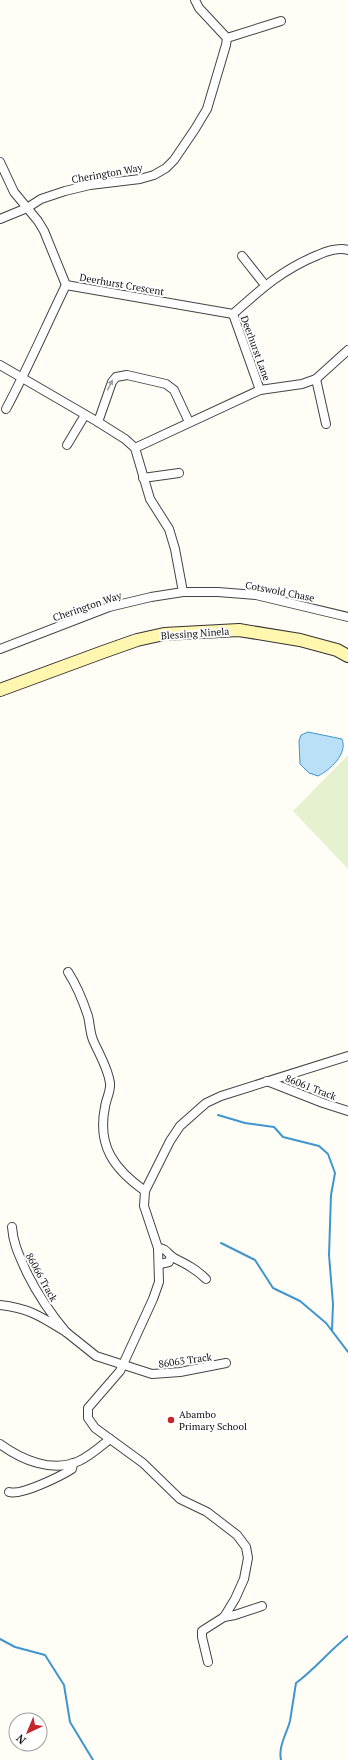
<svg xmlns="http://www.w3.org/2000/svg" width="348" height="1760" font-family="'PT Serif',serif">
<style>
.pitch{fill:#e6f2cf}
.water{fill:#b9e0f7;stroke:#3f96cf}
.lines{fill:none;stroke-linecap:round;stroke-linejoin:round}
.stream{stroke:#3f96cf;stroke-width:2}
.street-casing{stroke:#444;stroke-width:10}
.secondary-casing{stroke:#333;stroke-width:14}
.street{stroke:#fff;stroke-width:8}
.secondary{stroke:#fff6b0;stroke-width:12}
.oneway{fill:#a0a0a0}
.poi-dot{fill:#c4262e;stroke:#fff;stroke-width:1.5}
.labels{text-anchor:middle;stroke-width:4;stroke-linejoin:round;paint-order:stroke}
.street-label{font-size:10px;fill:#111;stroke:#fff}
.poi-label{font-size:10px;fill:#111;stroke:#fff;text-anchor:start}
</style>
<rect width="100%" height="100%" fill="#fffdf5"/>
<path class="pitch" d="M348,755V869L293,811Z"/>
<path class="water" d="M308,732L342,739C348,754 330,770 318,776L309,773L300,764L299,741L301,735Z"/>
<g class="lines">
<g class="stream">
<path d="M218,1115L245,1123L274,1127L283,1137L319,1146L328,1154L335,1173L331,1195L329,1255L333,1304L332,1330"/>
<path d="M221,1243L255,1260L273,1288L300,1301L326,1323L348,1352"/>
<path d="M0,1639L15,1647L45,1655L64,1685L70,1722L93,1760"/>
<path d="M281,1760C278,1746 287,1733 290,1721C292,1708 294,1696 296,1683C315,1669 329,1651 348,1636"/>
</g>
<defs>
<g id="street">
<path d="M227,38L281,21"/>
<path d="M0,162L14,192L38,221L44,231L66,285"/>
<path d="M0,219L27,208L41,199L65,191L90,185L140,179L154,175L166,168L174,160L195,129L207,109L226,45L227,38L199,8L195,0"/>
<path d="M242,256L265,285"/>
<path d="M66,285L233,314C261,289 283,269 318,255C327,251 338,247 348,250"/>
<path d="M233,314L260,390"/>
<path d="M0,365L98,422L125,439L135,448L150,499L169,529L175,549L183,592"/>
<path d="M316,379L326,424"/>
<path d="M6,409C28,368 46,326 66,285"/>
<path d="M98,422L112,382L116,377L127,375L166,384L174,390L189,422"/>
<path d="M67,445L85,415"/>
<path d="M135,448L260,390L302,384L316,379L348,350"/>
<path d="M143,478L179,473"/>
<path d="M0,649L109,607L151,597L183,592H218L256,595L348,617"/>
<path d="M68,972C77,986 83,1001 88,1016C90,1024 90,1033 93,1040C99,1054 108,1068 110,1083C111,1091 106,1099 105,1107C97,1146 114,1169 145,1191"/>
<path d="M267,1081L323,1103L348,1111"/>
<path d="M158,1248C168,1249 166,1253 174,1258C186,1264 196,1269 206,1279"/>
<path d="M160,1264L169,1262L171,1256"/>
<path d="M0,1305C29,1308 42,1317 66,1332C50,1313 38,1295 27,1273C20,1257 13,1244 12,1227"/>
<path d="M66,1332L96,1356L152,1374L180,1372L226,1363"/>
<path d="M0,1444C22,1460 52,1473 79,1461C90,1456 100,1447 110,1439"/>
<path d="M9,1492C21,1496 61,1476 72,1469L73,1463"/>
<path d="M224,1617L235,1615L262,1606"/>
<path d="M208,1662L202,1637V1631L224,1617L235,1599L244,1579L248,1558L246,1547L237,1535L207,1512L180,1499L143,1463L95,1428L88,1418V1408L120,1371L153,1299L159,1282L158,1248L144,1206L145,1191L170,1141L180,1126L206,1103L221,1096L348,1056"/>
</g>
<path id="secondary" d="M0,690L103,652L137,640L164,634L239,630L300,640L337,650L348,656"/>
</defs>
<use href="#street" class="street-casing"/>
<use href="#secondary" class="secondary-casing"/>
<use href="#street" class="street"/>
<use href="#secondary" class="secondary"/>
</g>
<defs><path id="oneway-solid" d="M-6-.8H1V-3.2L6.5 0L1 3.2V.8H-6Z"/></defs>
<use class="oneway" href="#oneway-solid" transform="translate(110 385) rotate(-64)"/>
<circle class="poi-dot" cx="171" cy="1420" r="4"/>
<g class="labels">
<g class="street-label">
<text transform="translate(107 173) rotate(-10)" y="4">Cherington Way</text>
<text transform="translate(122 284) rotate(10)" y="4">Deerhurst Crescent</text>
<text transform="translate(256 348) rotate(70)" y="4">Deerhurst Lane</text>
<text transform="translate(280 591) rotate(11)" y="4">Cotswold Chase</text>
<text transform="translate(87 606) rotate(-19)" y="4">Cherington Way</text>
<text transform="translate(195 633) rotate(-4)" y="4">Blessing Ninela</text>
<text transform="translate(311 1087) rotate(21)" y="4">86061 Track</text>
<text transform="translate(42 1277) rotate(61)" y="4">86066 Track</text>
<text transform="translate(185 1360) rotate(-8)" y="4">86063 Track</text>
</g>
<g class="poi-label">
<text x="179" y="1418">Abambo<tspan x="179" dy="12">Primary School</tspan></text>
</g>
</g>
<g transform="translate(28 1732) rotate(224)"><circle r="19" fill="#ffffff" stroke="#a0a0a0"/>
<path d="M0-3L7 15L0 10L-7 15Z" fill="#c4262e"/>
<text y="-6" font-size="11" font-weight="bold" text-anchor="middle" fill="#111111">N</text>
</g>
</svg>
